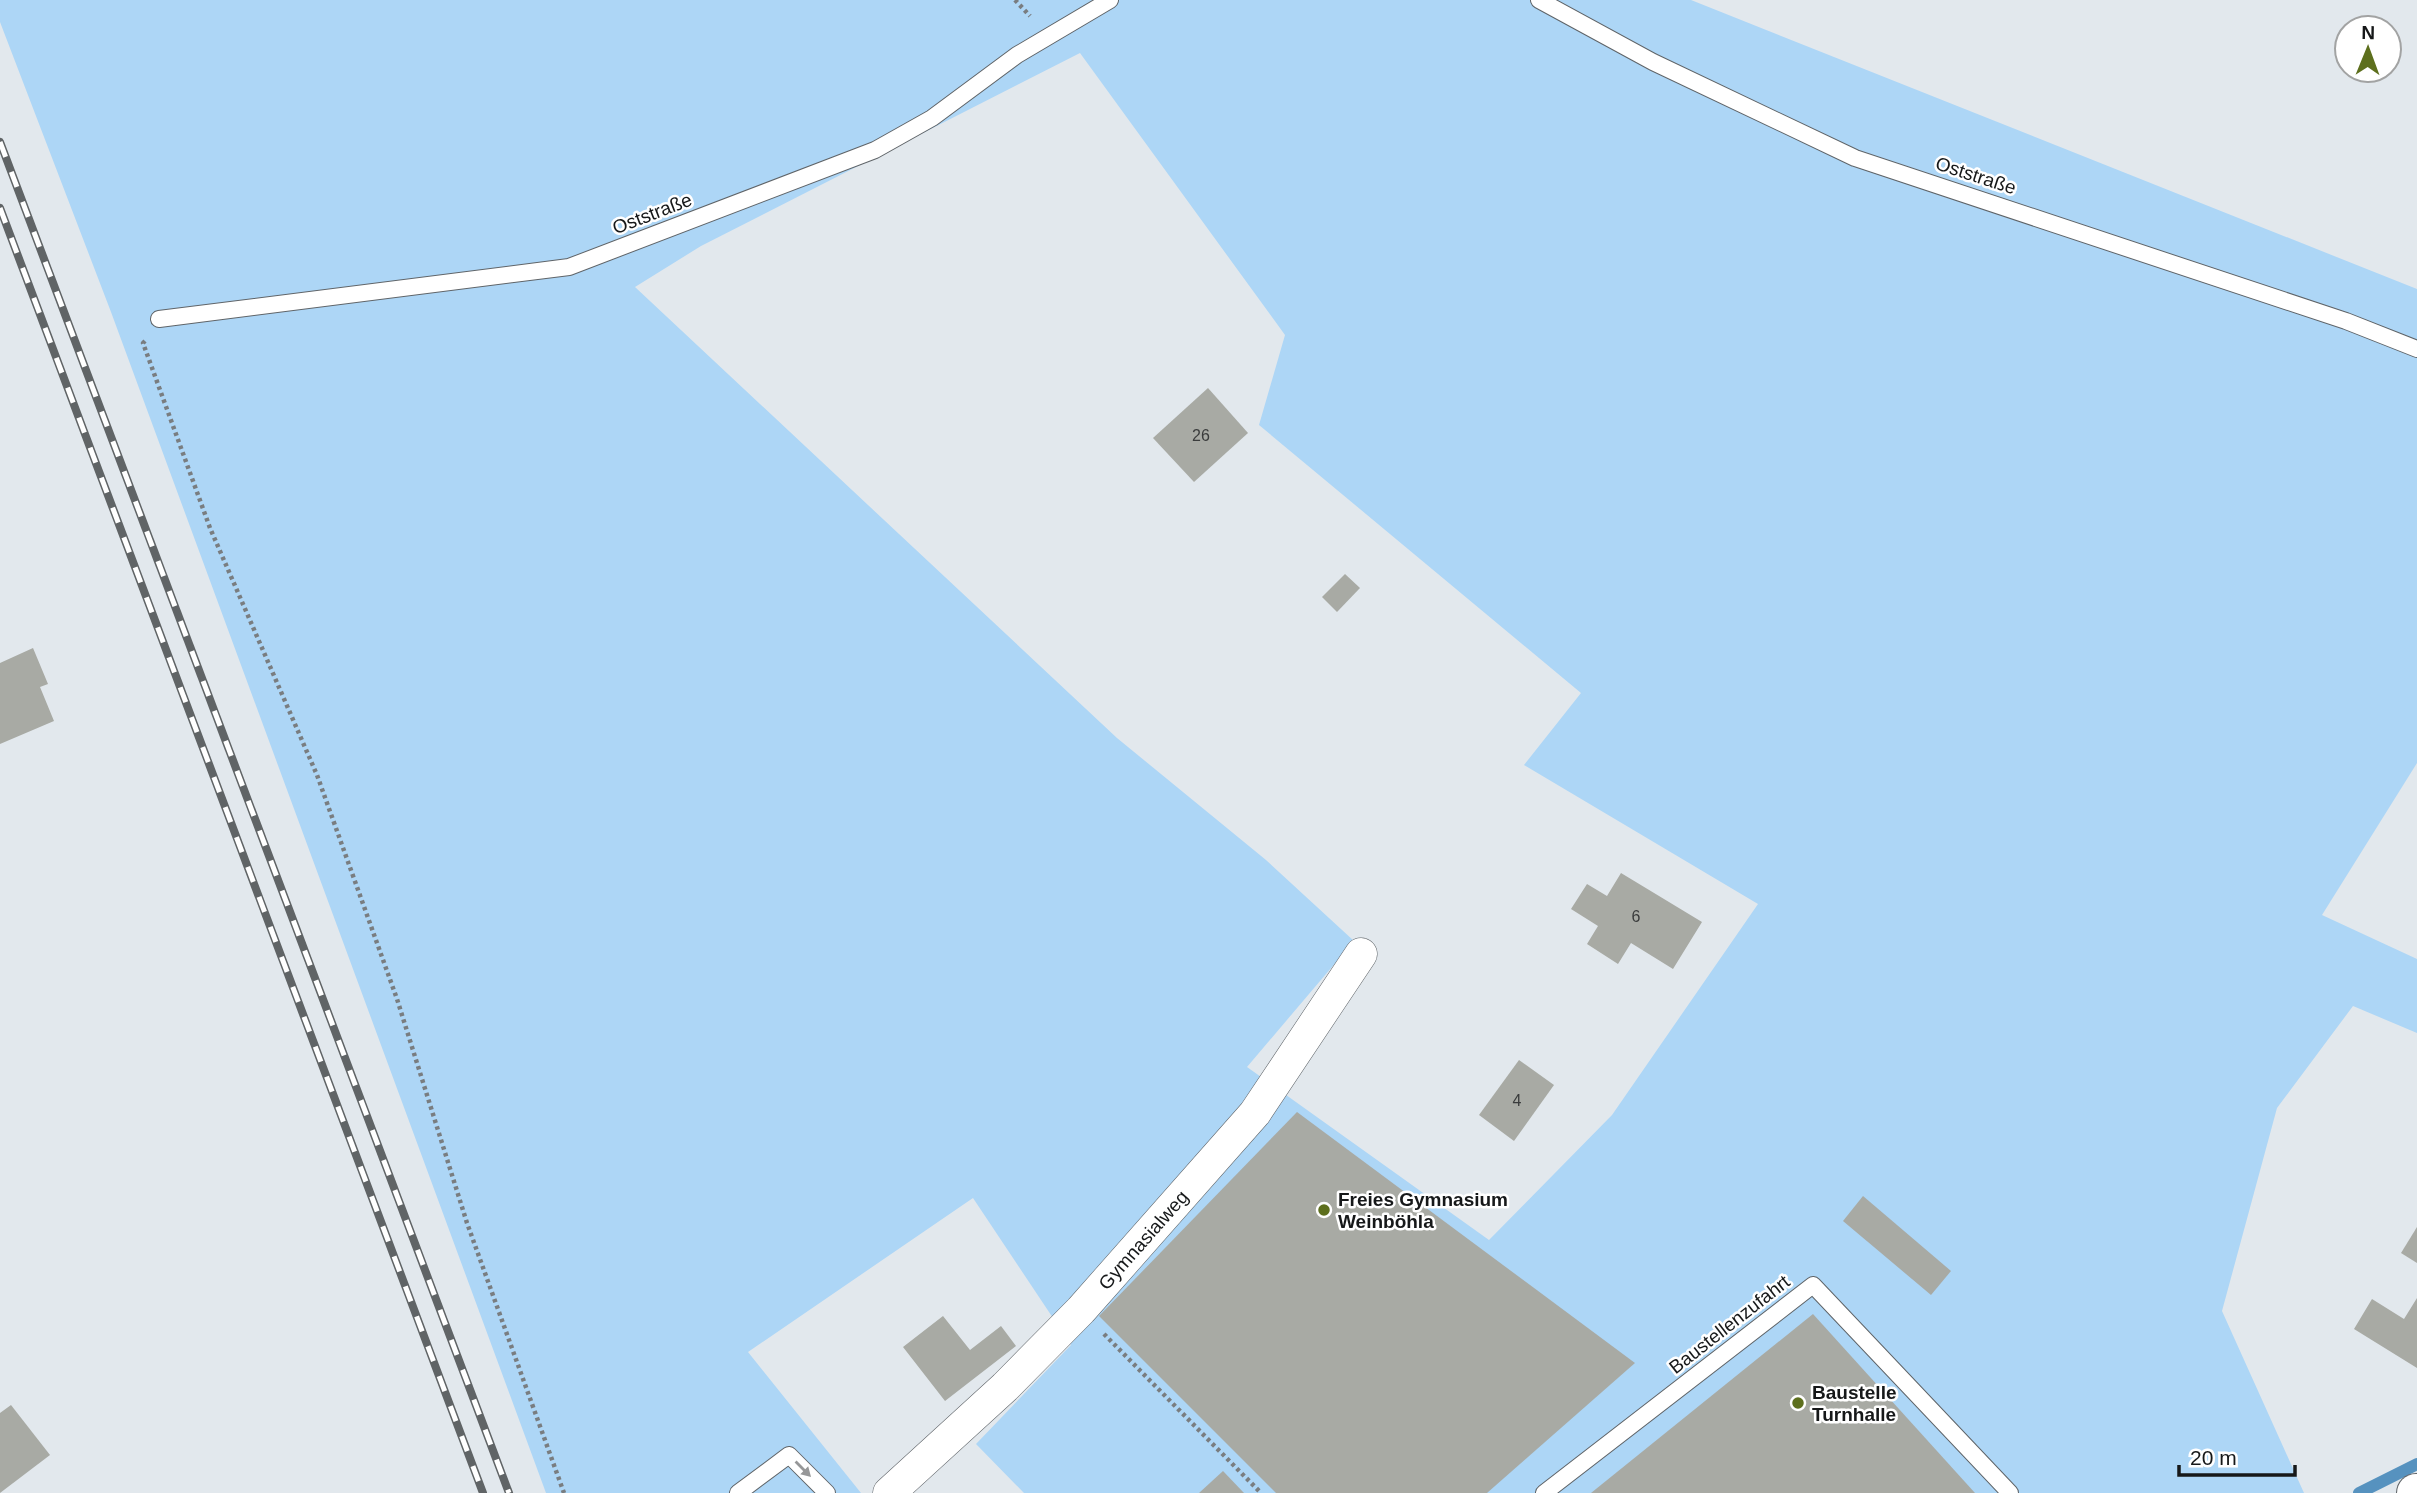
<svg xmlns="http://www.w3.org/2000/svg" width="2417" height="1493" font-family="Helvetica,sans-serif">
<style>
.green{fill:#add6f6;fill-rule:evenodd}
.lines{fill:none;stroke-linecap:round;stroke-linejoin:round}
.stream{stroke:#5692bf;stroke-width:12}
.building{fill:#a8aaa4}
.service-casing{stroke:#5f6468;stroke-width:18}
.minor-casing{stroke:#5f6468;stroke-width:33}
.tertiary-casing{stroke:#5f6468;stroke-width:40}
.path{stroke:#797d80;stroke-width:4.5;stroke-dasharray:3.5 3.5;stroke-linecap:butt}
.service{stroke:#fff;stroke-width:16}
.minor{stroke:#fff;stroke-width:32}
.tertiary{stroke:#fff;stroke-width:38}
.rail-casing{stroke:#606466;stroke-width:8}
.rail{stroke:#fff;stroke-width:5;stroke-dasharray:16;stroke-linecap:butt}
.oneway{fill:#969798}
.poi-dot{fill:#5d6f1d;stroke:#fff;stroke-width:2.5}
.labels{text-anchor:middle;stroke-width:5;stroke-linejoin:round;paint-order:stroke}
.number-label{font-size:16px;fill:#3a3c3c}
.street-label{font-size:19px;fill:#161819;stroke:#fff}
.poi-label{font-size:19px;font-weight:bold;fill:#161819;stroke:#fff;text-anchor:start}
</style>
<rect width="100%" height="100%" fill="#e2e8ed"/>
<path class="green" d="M0,0H1691L2417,289V763L2322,915L2417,959V1033L2353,1006L2277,1108L2222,1311L2304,1493H1024L976,1444L1071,1345L973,1198L748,1352L861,1493H546L111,312L0,22ZM1080,53L1285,335L1259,425L1581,693L1524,765L1758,904L1612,1115L1489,1240L1247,1067L1354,941L1266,860L1117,738L635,287L701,246Z"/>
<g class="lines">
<path class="stream" d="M2359,1493L2417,1464"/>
</g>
<g class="building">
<path d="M1208,388L1248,433L1194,482L1153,438Z"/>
<path d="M1345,574L1360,588L1337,612L1322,597Z"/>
<path d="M33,648L48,684L40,687L54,721L0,744V663Z"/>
<path d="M1621,873L1702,922L1673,969L1631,943L1618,964L1587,944L1598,926L1571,909L1587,884L1607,896Z"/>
<path d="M1519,1060L1554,1085L1514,1141L1479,1115Z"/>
<path d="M1297,1112L1635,1363L1487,1493H1276L1099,1316Z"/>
<path d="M1863,1196L1951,1271L1931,1295L1843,1221Z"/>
<path d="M2417,1227V1263L2401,1253Z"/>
<path d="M2417,1298V1368L2354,1329L2372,1299L2404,1319Z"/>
<path d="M1813,1314L1975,1493H1591Z"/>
<path d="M943,1316L970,1350L1001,1326L1016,1346L945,1401L903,1347Z"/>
<path d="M11,1405L50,1455L0,1493V1413Z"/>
<path d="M1223,1471L1244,1493H1199Z"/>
</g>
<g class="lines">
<defs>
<g id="service">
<path d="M1539,0L1653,62L1855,158L2346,321L2417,349"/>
<path d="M159,319L569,267L875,150L932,118L1017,55L1110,0"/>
<path d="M738,1493L789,1455L827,1493"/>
<path d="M1544,1493L1813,1285L2010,1493"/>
</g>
<g id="minor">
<path id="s1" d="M889,1493L1005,1387L1081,1310L1255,1113L1361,954"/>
</g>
<path id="tertiary" d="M2416,1493H2417"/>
</defs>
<use href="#service" class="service-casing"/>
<use href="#minor" class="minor-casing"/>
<use href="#tertiary" class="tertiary-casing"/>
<g class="path">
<path d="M1015,0L1030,16"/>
<path d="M145,341L143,343L210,528L317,775L397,999L467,1223L564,1493"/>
<path d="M1104,1334L1261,1493"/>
</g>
<use href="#service" class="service"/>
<use href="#minor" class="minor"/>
<use href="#tertiary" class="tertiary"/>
<defs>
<g id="rail">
<path d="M0,142L509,1493"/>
<path d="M0,208L483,1493"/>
</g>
</defs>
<use href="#rail" class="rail-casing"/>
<use href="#rail" class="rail"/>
</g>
<defs><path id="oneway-solid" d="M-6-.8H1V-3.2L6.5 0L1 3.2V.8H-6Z" transform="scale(1.75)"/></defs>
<use class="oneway" href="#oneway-solid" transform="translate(803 1469) rotate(45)"/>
<g class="poi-dot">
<circle cx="1324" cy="1210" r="7"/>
<circle cx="1798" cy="1403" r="7"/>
</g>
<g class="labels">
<g class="number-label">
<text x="1201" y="441">26</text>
<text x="1636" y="922">6</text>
<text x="1517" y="1106">4</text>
</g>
<g class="street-label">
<text transform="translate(1976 175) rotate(18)" y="7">Oststraße</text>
<text transform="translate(652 213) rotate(-21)" y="7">Oststraße</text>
<text dy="7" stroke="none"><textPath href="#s1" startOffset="359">Gymnasialweg</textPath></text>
<text transform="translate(1729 1324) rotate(-38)" y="7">Baustellenzufahrt</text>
</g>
<g class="poi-label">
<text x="1338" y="1206">Freies Gymnasium<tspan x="1338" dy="22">Weinböhla</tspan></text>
<text x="1812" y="1399">Baustelle<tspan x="1812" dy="22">Turnhalle</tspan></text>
</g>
</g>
<g transform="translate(2368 49) rotate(1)"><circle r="33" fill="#ffffff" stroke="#a2a3a3" stroke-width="2"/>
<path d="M0-5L12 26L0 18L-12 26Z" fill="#5d6f1d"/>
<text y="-10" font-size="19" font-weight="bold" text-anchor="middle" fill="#161819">N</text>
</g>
<path d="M2179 1465v10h116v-10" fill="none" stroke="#161819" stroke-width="3.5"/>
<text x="2190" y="1465" font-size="21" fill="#161819" stroke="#ffffff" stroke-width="5" paint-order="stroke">20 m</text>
</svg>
